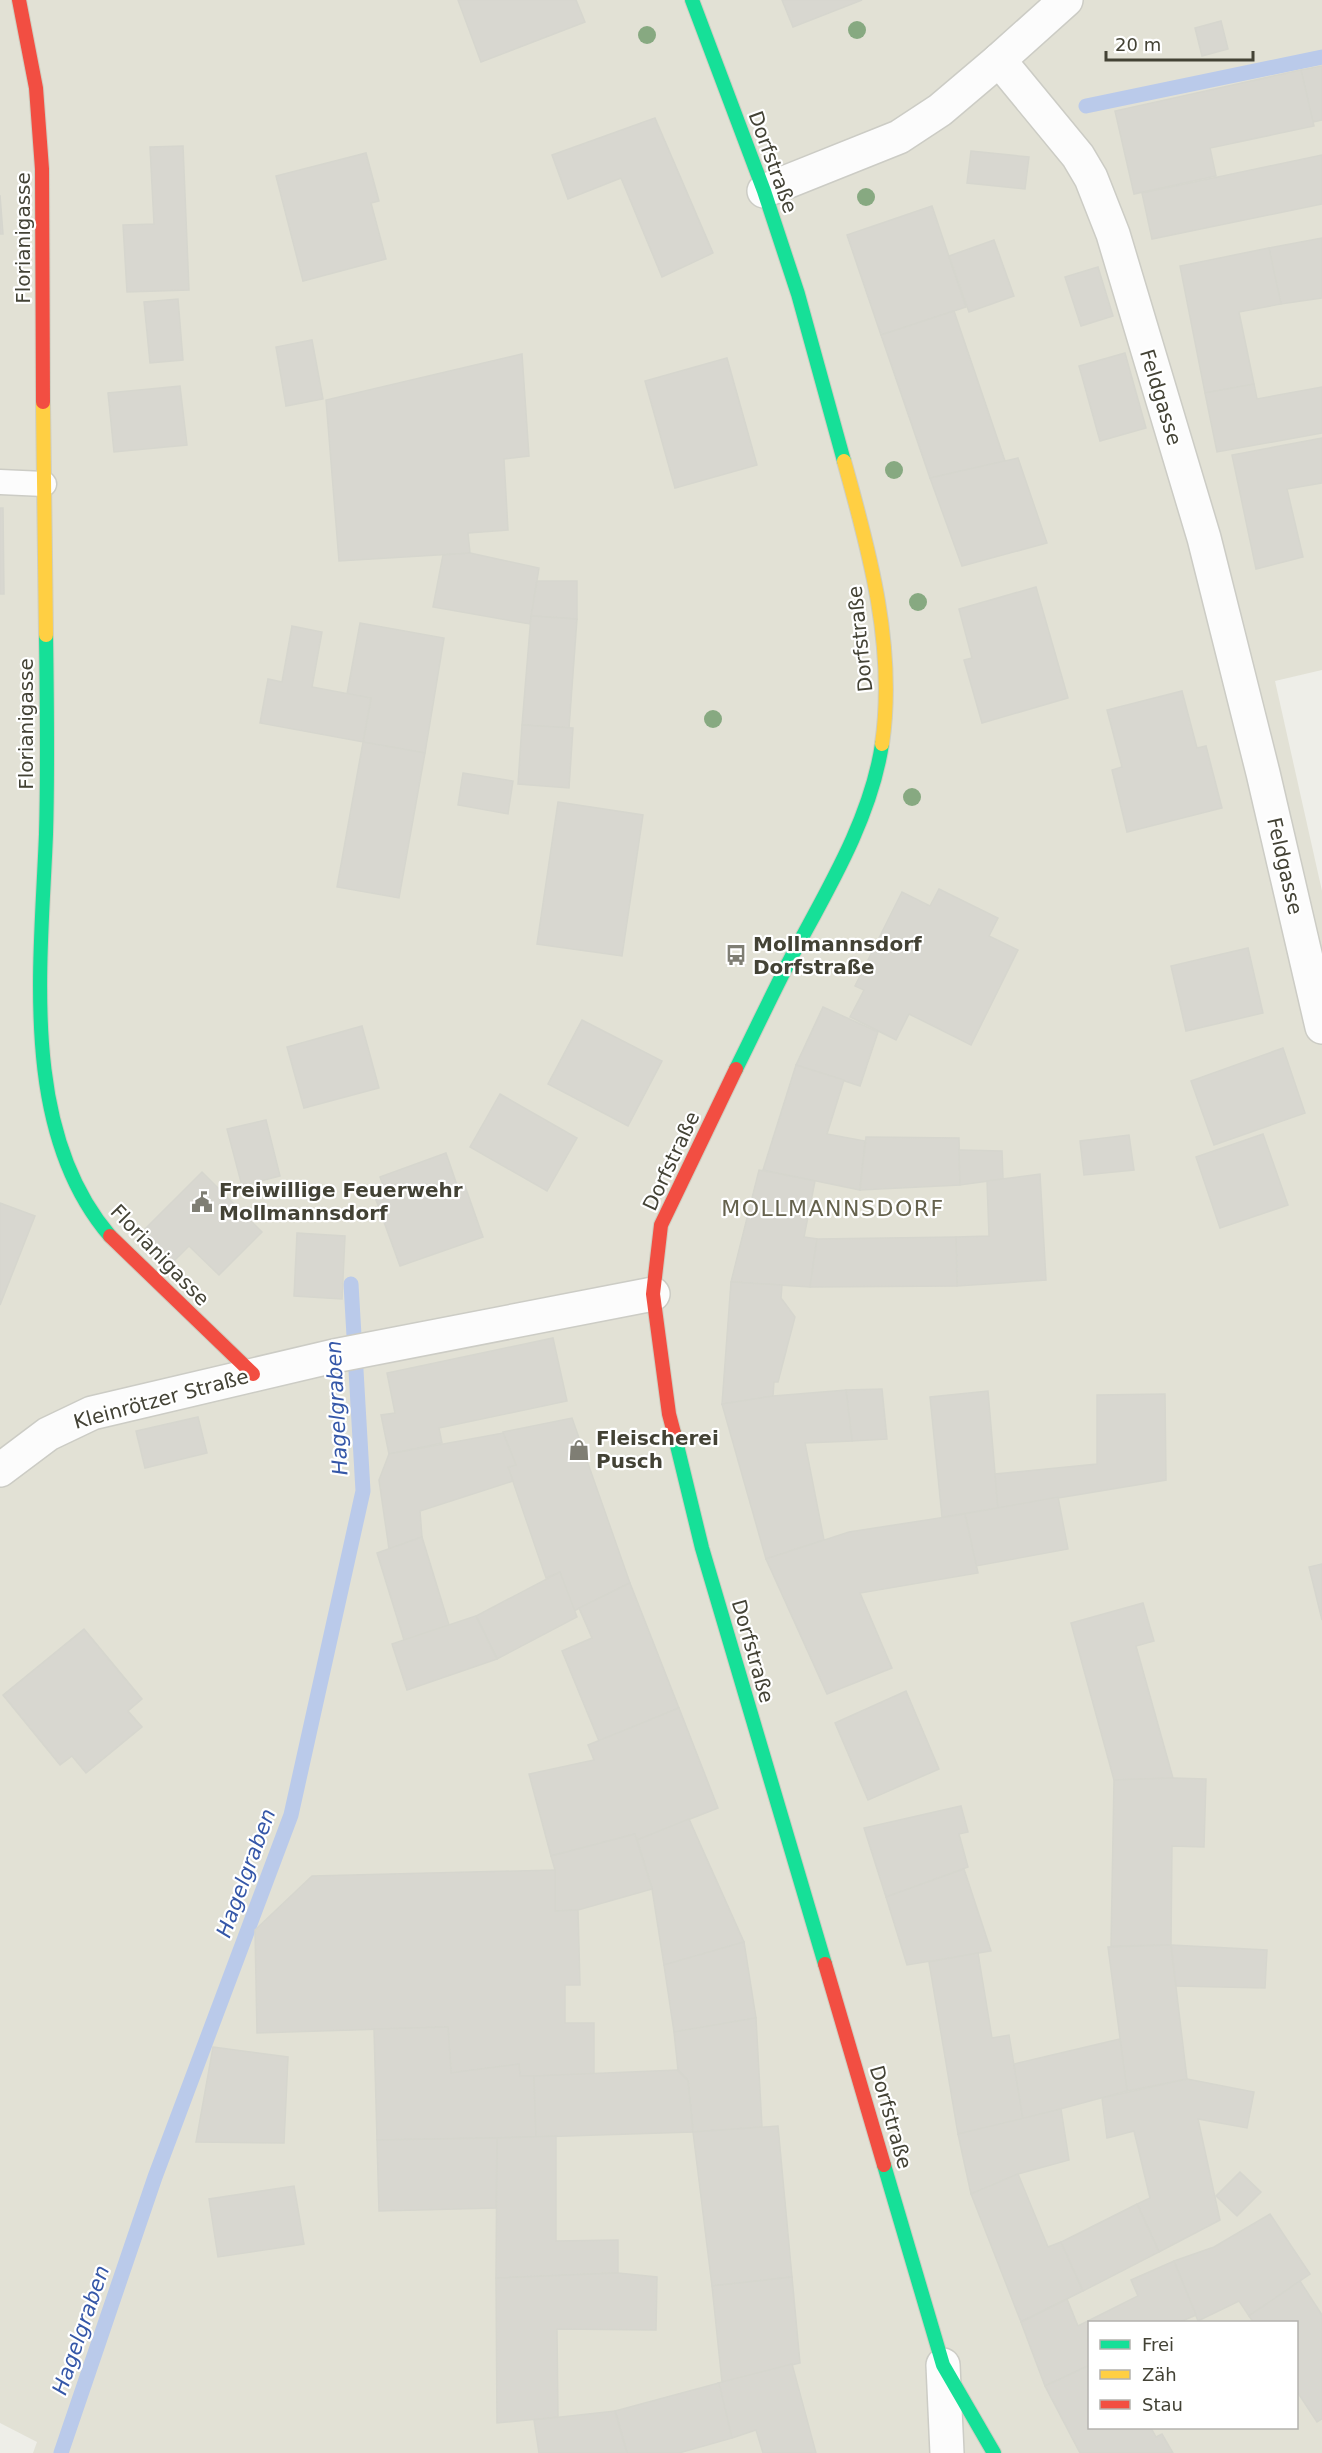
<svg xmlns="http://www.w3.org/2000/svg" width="1322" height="2453" font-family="'DejaVu Sans',sans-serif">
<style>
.residential{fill:#e2e1d5;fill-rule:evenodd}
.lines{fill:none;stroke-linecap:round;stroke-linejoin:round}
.stream{stroke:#bacaea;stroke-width:15}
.building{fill:#d8d7d0;stroke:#d6d6ce;stroke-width:1.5}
.lane-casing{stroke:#ccccc5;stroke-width:27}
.street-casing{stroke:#ccccc5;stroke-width:36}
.fast-casing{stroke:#cecec1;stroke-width:16}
.slow-casing{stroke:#cecec1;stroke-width:16}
.jam-casing{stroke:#cecec1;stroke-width:16}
.lane{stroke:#fcfcfc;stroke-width:24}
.street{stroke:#fcfcfc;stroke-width:33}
.fast{stroke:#16e098;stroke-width:14}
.slow{stroke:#ffcf43;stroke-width:14}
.jam{stroke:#f24e42;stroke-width:14}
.tree{fill:#87a981}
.labels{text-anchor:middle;stroke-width:4.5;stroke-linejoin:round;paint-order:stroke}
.street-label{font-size:20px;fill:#434235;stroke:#fff}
.poi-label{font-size:20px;font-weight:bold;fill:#434235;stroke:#fff;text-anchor:start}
.water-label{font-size:21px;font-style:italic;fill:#3557a8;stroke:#fff}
.quarter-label{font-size:22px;letter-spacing:1.5px;fill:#65624d;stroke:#fff}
</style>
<rect width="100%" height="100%" fill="#eeeee8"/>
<path class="residential" d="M0,0H1322V670L1275,681L1322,891V2453H33L37,2442L0,2423ZM1090,2322H1296V2428H1090Z"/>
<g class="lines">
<g class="stream">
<path d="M1086,106L1322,57"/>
<path d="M61,2453L155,2177L291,1815L363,1491L351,1284"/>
</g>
</g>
<g class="building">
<path d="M458,0H576L585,22L481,62Z"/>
<path d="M782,0H862L793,27Z"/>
<path d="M1221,21L1228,49L1202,56L1195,28Z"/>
<path d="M1322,66V120L1313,122L1301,70Z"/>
<path d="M1301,70L1314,126L1210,148L1216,176L1134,194L1115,111Z"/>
<path d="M655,118L713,253L662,277L621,178L568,199L552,155Z"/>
<path d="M183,146L189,290L127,292L123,225L154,224L150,147Z"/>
<path d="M971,151L1029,157L1025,189L967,183Z"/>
<path d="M366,153L379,201L371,203L386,259L303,281L276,176Z"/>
<path d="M1322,155V204L1152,239L1142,193Z"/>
<path d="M0,195L3,234H0Z"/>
<path d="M932,206L966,307L881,335L847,235Z"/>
<path d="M1322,238V298L1281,304L1269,248Z"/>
<path d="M994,240L1014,296L969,312L949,256Z"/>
<path d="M1269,248L1281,304L1239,312L1254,384L1205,393L1180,266Z"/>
<path d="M1098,267L1113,316L1081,326L1065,277Z"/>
<path d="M178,299L183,360L150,363L144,302Z"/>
<path d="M954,311L1005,461L930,478L881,335Z"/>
<path d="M312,340L323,399L286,406L276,347Z"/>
<path d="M1125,353L1146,428L1100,441L1079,366Z"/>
<path d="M522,354L529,456L504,459L508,530L468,533L470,553L339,561L326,400Z"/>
<path d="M727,358L757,465L675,488L645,381Z"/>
<path d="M1254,384L1257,399L1322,387V433L1217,452L1205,393Z"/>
<path d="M180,386L187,445L114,452L108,393Z"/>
<path d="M1322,438V483L1287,489L1303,557L1256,569L1232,455Z"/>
<path d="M1018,458L1047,543L962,566L930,478Z"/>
<path d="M0,508H3L4,594H0Z"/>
<path d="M470,553L539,568L530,624L433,607L443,555Z"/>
<path d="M537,581H577V619L531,616Z"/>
<path d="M1036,587L1068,698L982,723L964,660L972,658L959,609Z"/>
<path d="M531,616L577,619L569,728L522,725Z"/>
<path d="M360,623L444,638L425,753L363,742L371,698L347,694Z"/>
<path d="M292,626L322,632L312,687L371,698L363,742L260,723L268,679L282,682Z"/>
<path d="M1182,691L1197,748L1206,746L1222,808L1127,832L1112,770L1122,767L1107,710Z"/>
<path d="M522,725L573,728L569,788L518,784Z"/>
<path d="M363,742L425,753L399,898L337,887Z"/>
<path d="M463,773L513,781L508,814L458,805Z"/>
<path d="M558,802L643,815L622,956L537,944Z"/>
<path d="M939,889L998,918L989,936L1018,950L971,1045L909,1014L896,1040L850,1017L864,990L855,986L902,892L930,906Z"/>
<path d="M1248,948L1263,1013L1186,1031L1171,966Z"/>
<path d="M823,1007L878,1032L860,1086L796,1065Z"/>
<path d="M582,1020L662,1061L628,1126L548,1084Z"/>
<path d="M362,1026L379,1088L304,1108L287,1047Z"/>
<path d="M1283,1048L1305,1113L1214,1145L1191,1081Z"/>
<path d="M796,1065L844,1080L827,1134L865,1141L860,1190L763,1170Z"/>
<path d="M500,1094L577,1138L547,1191L470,1147Z"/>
<path d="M266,1120L280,1176L242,1186L227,1129Z"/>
<path d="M1263,1134L1288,1205L1220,1228L1196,1157Z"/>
<path d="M1129,1135L1134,1170L1084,1175L1080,1141Z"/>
<path d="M866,1137L959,1138L960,1185L860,1190Z"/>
<path d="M959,1150L1002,1151L1003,1179L960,1185Z"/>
<path d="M446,1153L458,1188L465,1186L483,1237L400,1266L376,1200L387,1196L380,1177Z"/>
<path d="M759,1170L815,1181L804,1237L817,1239L810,1287L731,1282Z"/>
<path d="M202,1172L262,1232L219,1275L189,1246L172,1263L142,1232Z"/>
<path d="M1040,1174L1046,1280L957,1286L956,1237L989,1236L987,1181Z"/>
<path d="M0,1203L35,1216L0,1305Z"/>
<path d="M297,1233L345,1236L342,1299L294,1296Z"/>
<path d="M956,1237L957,1286L810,1287L817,1239Z"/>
<path d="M731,1282L782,1285L781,1298L795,1317L778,1382H774L773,1396L722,1404Z"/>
<path d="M553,1338L567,1401L439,1428L442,1443L389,1454L381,1415L395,1413L387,1373Z"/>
<path d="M882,1389L887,1439L852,1441L846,1390Z"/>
<path d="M846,1390L852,1441L805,1443L824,1540L766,1559L722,1404L773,1396Z"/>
<path d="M988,1391L998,1508L942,1517L930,1397Z"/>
<path d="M1165,1394L1166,1480L998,1508L995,1474L1097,1464V1395Z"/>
<path d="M198,1417L207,1453L145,1468L136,1431Z"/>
<path d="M572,1418L630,1583L574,1611L560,1572L546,1578L508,1467L516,1465L503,1432Z"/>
<path d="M503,1433L516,1465L508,1467L513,1481L420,1511L422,1537L389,1549L379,1480L389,1454Z"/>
<path d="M1058,1497L1068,1549L976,1566L965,1514Z"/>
<path d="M965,1514L978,1573L860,1593L892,1668L827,1694L766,1559L849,1532Z"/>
<path d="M422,1537L449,1625L404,1640L377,1553Z"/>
<path d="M1322,1564V1620L1309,1567Z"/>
<path d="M560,1572L577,1617L497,1659L476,1616Z"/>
<path d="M630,1583L679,1708L599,1741L562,1651L592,1638L579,1608Z"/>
<path d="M1143,1603L1154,1641L1136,1646L1173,1778L1114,1780L1071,1623Z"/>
<path d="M476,1616L497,1659L407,1690L392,1644Z"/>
<path d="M84,1629L142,1699L128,1711L142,1727L86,1773L72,1756L60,1765L3,1695Z"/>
<path d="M906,1691L939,1769L868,1800L835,1723Z"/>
<path d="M679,1708L718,1808L637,1840L635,1834L551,1856L529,1774L594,1760L588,1745Z"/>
<path d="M1173,1778L1206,1779L1204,1847L1172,1846L1171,1945L1111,1946L1114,1780Z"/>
<path d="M961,1806L968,1832L959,1834L968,1867L886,1897L864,1828Z"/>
<path d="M689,1819L744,1942L664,1965L652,1889L637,1840Z"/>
<path d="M635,1834L652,1889L578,1910L555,1911V1870L551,1856Z"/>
<path d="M964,1869L991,1951L907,1965L886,1897Z"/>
<path d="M555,1870V1911L578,1910L580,1985H565V2023H594V2075L520,2076L519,2064L451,2073L448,2027L257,2033L255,1930L312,1876Z"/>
<path d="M744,1942L756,2018L674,2032L664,1965Z"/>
<path d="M1171,1945L1187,2079L1127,2091L1108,1947Z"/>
<path d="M1171,1945L1267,1950L1265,1988L1176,1986Z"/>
<path d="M978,1953L992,2038L1009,2035L1023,2119L958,2134L929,1962Z"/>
<path d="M756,2018L762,2127L693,2132L688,2081L678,2070L674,2032Z"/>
<path d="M448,2027L451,2073L519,2064L520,2076H534L536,2137L377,2140L374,2029Z"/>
<path d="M1120,2039L1127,2091L1023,2119L1014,2064Z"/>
<path d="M213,2047L288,2057L284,2143L196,2142Z"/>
<path d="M678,2070L688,2081L693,2132L536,2137L534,2076Z"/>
<path d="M1187,2079L1254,2092L1247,2128L1198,2119L1220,2220L1159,2252L1137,2204L1150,2198L1134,2131L1107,2138L1102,2098Z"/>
<path d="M1061,2109L1069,2160L1018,2174L971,2194L958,2134Z"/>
<path d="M778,2126L792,2277L712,2286L693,2132Z"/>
<path d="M556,2136V2241L618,2240V2273L496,2278L497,2138Z"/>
<path d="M497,2138L496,2208L379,2211L377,2140Z"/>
<path d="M1240,2172L1261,2192L1237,2216L1216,2196Z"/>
<path d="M1018,2174L1048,2247L1061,2242L1083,2291L1021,2322L971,2194Z"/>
<path d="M294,2186L304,2244L218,2257L209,2199Z"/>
<path d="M1137,2204L1159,2252L1083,2291L1061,2242Z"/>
<path d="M1270,2214L1310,2274L1249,2316L1239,2301L1198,2321L1174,2261L1214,2247Z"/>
<path d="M1174,2261L1196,2315L1180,2322H1090V2365L1045,2386L1021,2322L1067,2299L1078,2326L1138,2296L1131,2280Z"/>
<path d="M618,2273L657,2277L656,2330L557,2329L558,2417L497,2423L496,2278Z"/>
<path d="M792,2277L800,2363L722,2382L712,2286Z"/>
<path d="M1300,2281L1322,2315V2419L1317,2422L1296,2390V2322H1253L1249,2316Z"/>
<path d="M792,2364L816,2453H763L756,2430L732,2438L718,2383Z"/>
<path d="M1090,2365V2428H1151L1156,2437L1162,2434L1173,2453H1080L1045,2386Z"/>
<path d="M719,2383L732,2438L679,2453H627L615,2411Z"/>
<path d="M615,2411L627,2453H539L534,2420Z"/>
</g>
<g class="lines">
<defs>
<path id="lane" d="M0,482L44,484"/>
<g id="street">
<path d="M999,60L1066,0"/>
<path d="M764,191L899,137L940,110L999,60L1078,156L1091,178L1113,234L1204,538L1263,773L1322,1027"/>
<path d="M0,1470L48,1434L92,1413L334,1356L653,1294"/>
<path d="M943,2365L947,2453"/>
</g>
<g id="fast">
<path d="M692,0L764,191L798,294L844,461"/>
<path d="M46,635C47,701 48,768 46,834C41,964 19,1130 110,1236"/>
<path d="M736,1069C755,1031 773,992 793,954C828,889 871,818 882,744"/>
<path d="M674,1433L702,1548L825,1964"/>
<path d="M884,2165L943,2365L994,2453"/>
</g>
<g id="slow">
<path d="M43,402L46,635"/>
<path d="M844,461C870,553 896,649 882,744"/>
</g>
<g id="jam">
<path d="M19,0L36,88L42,169L43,402"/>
<path d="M110,1236L253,1374"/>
<path d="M674,1433L669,1414L653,1294L661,1225L736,1069"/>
<path d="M825,1964L884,2165"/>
</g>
</defs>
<use href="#lane" class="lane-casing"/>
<use href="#street" class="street-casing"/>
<use href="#fast" class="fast-casing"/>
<use href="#slow" class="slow-casing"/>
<use href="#jam" class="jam-casing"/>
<use href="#lane" class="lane"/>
<use href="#street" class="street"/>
<use href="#fast" class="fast"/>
<use href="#slow" class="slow"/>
<use href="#jam" class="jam"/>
</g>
<g class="tree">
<circle cx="857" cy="30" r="9"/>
<circle cx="647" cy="35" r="9"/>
<circle cx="866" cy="197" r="9"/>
<circle cx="894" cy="470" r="9"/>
<circle cx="918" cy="602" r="9"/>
<circle cx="713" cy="719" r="9"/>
<circle cx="912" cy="797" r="9"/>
</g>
<defs>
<symbol id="bus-bare" viewBox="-9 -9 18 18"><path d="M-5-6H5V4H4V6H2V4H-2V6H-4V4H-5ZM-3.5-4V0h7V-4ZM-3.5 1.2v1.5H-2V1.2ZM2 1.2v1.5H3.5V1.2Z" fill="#7f7e74" stroke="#fff" stroke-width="2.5" paint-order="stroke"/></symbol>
<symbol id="civic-bare" viewBox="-9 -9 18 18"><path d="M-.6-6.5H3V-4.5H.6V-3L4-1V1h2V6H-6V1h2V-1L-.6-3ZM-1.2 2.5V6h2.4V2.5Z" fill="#7f7e74" stroke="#fff" stroke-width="2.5" paint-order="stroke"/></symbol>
<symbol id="shop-bare" viewBox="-9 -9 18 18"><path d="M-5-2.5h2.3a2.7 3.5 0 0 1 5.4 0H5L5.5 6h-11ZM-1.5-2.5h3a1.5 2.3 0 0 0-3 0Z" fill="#7f7e74" stroke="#fff" stroke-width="2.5" paint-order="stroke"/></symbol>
</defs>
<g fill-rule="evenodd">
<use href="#bus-bare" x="721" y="940" width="30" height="30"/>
<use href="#civic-bare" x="187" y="1187" width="30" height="30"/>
<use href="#shop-bare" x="564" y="1435" width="30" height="30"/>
</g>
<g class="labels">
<g class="street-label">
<text transform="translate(773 162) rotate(70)" y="7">Dorfstraße</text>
<text transform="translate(23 238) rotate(-90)" y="7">Florianigasse</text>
<text transform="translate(1161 397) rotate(73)" y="7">Feldgasse</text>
<text transform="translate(860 639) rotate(-96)" y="7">Dorfstraße</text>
<text transform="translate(26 724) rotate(-90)" y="7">Florianigasse</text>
<text transform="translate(1285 866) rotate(77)" y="7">Feldgasse</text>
<text transform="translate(671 1161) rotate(-65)" y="7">Dorfstraße</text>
<text transform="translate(160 1255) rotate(46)" y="7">Florianigasse</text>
<text transform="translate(161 1399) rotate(-15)" y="7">Kleinrötzer Straße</text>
<text transform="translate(753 1651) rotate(74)" y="7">Dorfstraße</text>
<text transform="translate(891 2117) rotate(74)" y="7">Dorfstraße</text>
</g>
<g class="poi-label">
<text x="753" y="951">Mollmannsdorf<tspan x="753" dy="23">Dorfstraße</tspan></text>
<text x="219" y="1197">Freiwillige Feuerwehr<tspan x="219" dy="23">Mollmannsdorf</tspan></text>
<text x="596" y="1445">Fleischerei<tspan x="596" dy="23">Pusch</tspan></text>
</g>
<g class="water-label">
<text transform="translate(337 1408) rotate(-93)" y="7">Hagelgraben</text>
<text transform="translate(246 1873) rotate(-70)" y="7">Hagelgraben</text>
<text transform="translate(81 2330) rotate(-71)" y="7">Hagelgraben</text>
</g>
<g class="quarter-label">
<text x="833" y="1216">MOLLMANNSDORF</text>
</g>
</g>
<rect x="1088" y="2321" width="210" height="108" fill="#ffffff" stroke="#b4b3ae" stroke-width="1.5"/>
<rect x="1100" y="2340" width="30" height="9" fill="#16e098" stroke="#b4b3ae" stroke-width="1.5"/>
<text x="1142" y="2351" font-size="18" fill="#434235">Frei</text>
<rect x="1100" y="2370" width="30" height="9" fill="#ffcf43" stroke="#b4b3ae" stroke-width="1.5"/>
<text x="1142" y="2381" font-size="18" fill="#434235">Zäh</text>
<rect x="1100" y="2400" width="30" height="9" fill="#f24e42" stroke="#b4b3ae" stroke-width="1.5"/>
<text x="1142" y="2411" font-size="18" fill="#434235">Stau</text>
<path d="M1106 51v9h147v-9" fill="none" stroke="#434235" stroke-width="3"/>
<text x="1115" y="51" font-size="18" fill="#434235" stroke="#ffffff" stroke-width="4.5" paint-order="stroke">20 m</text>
</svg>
